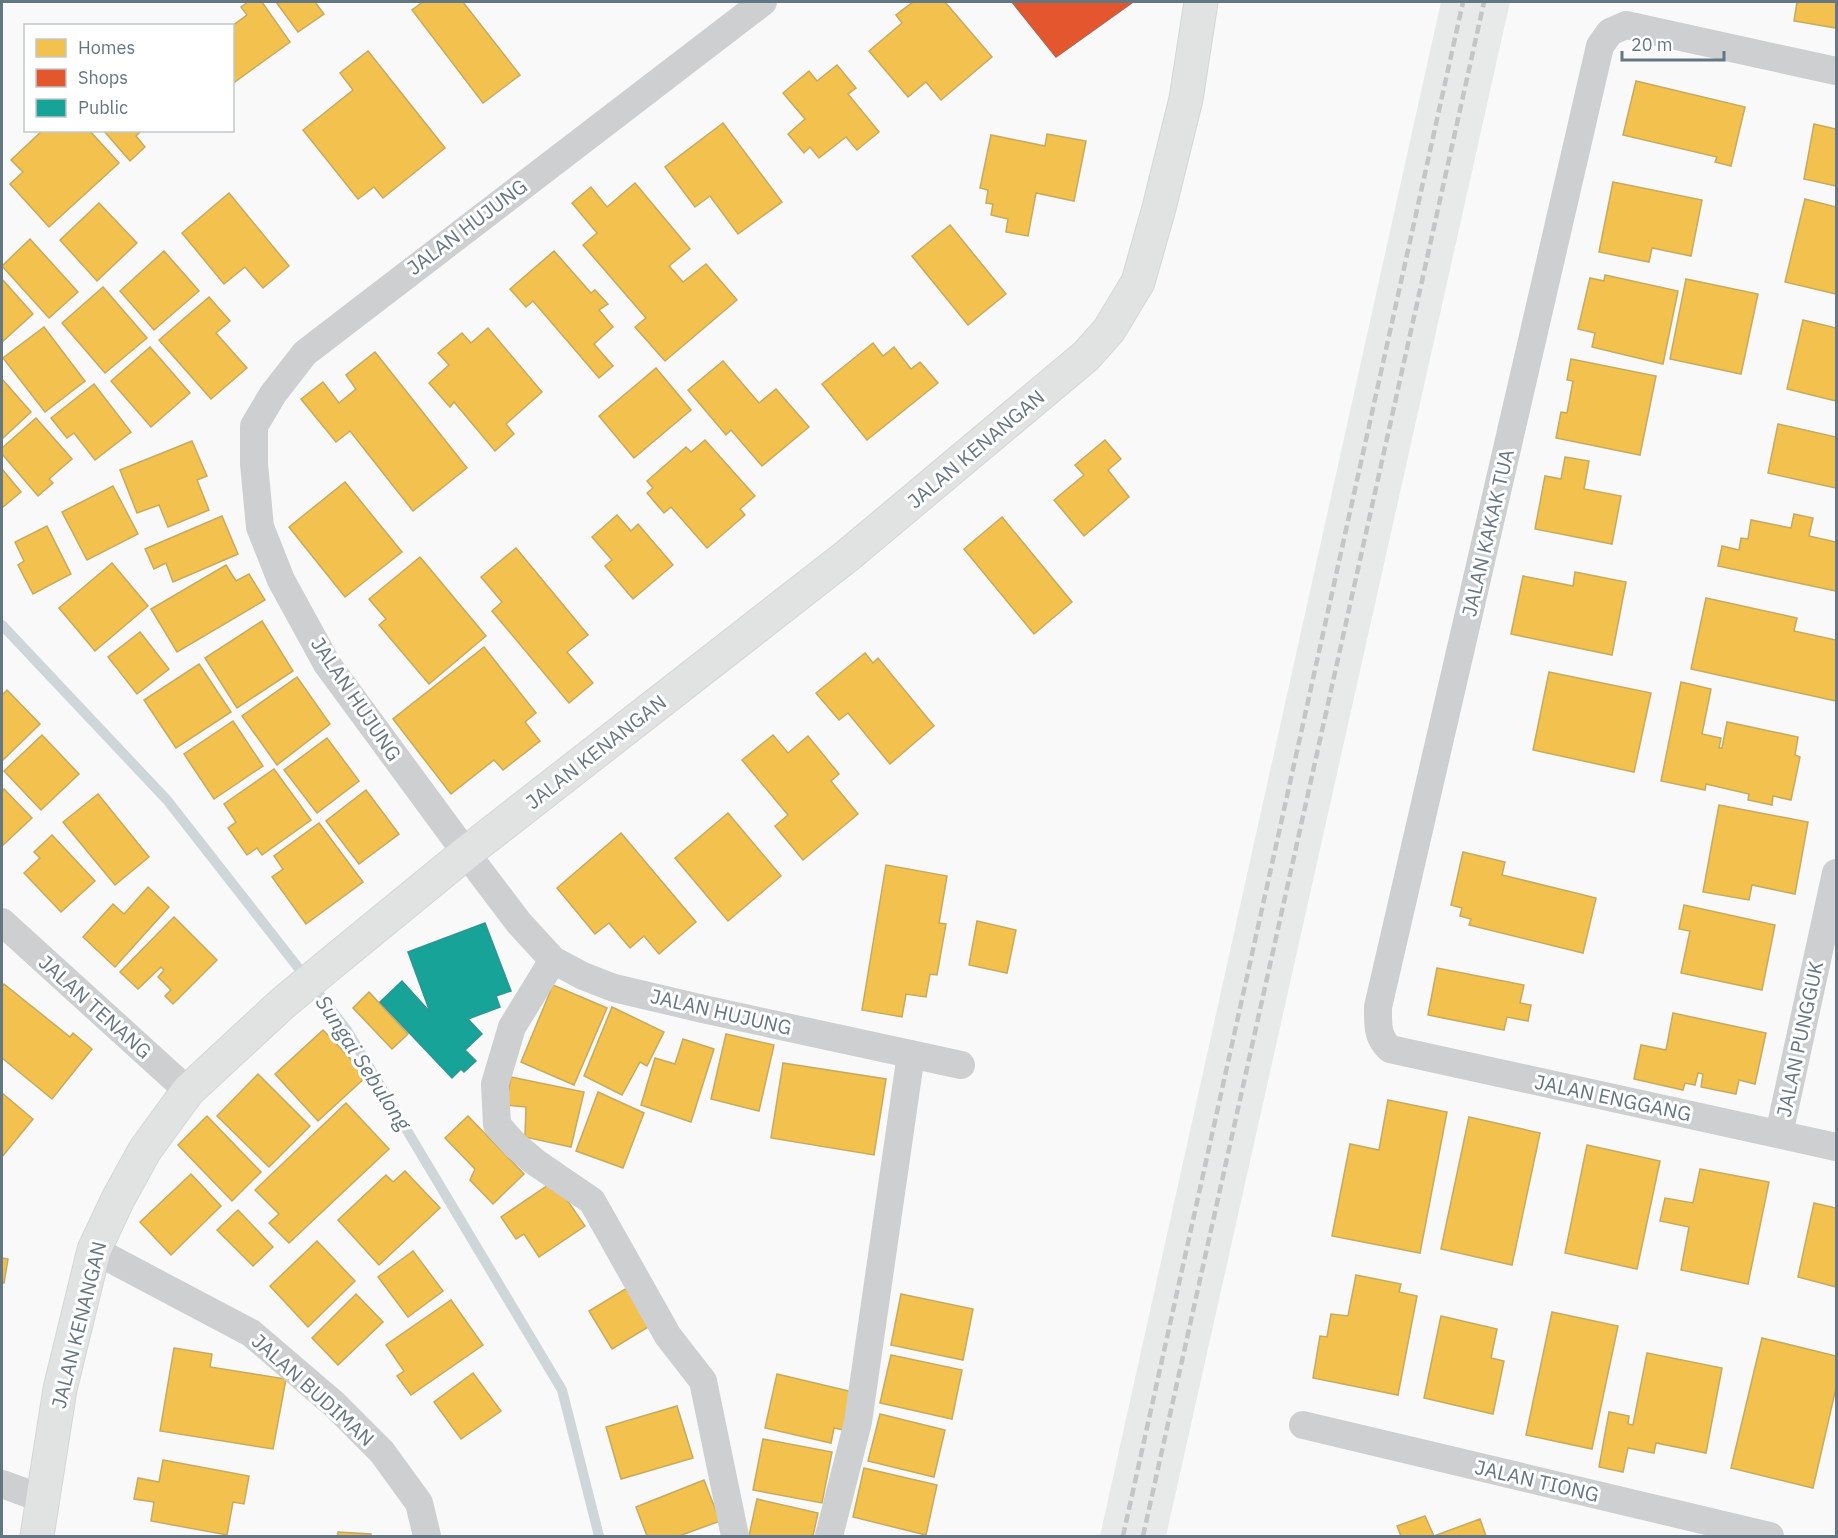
<svg xmlns="http://www.w3.org/2000/svg" width="1838" height="1538" font-family="'IBM Plex Sans',sans-serif">
<style>
.built{fill:#e8e9e9}
.homes{fill:#f2c14e;stroke:#c8aa5e;stroke-width:1.5}
.shops{fill:#e4572e;stroke:#be6048;stroke-width:1.5}
.public{fill:#17a398;stroke:#2e9692;stroke-width:1.5}
.lines{fill:none;stroke-linecap:round;stroke-linejoin:round}
.stream{stroke:#ced6d9;stroke-width:10}
.secondary-casing{stroke:#d5d6d7;stroke-width:35}
.street{stroke:#cecfd0;stroke-width:28}
.secondary{stroke:#e1e2e2;stroke-width:33}
.rail{stroke:#c3c5c6;stroke-width:4.5;stroke-dasharray:9 4.5;stroke-linecap:butt}
.labels{text-anchor:middle;stroke-width:6;stroke-linejoin:round;paint-order:stroke}
.street-label{font-size:20px;fill:#657683;stroke:#fff}
.water-label{font-size:21px;font-style:italic;fill:#60757c;stroke:#fff}
</style>
<rect width="100%" height="100%" fill="#f9f9f9"/>
<path class="built" d="M1441,2H1510L1166,1536H1100Z"/>
<g class="homes">
<path d="M248,2H262L290,42L232,84V26L247,15L241,7Z"/>
<path d="M276,2H315L324,14L298,32Z"/>
<path d="M423,2H463L520,75L483,103L412,10Z"/>
<path d="M913,2H945L992,57L941,100L926,82L908,97L869,51L902,23L896,15Z"/>
<path d="M1797,2H1836V28L1794,21Z"/>
<path d="M368,51L445,148L383,198L374,187L358,199L303,130L353,90L340,73Z"/>
<path d="M837,65L856,88L848,94L879,132L857,150L846,137L819,158L810,147L804,153L788,134L805,119L783,93L809,71L817,81Z"/>
<path d="M1636,81L1745,107L1731,166L1715,162L1717,157L1623,135Z"/>
<path d="M723,123L782,202L738,234L710,196L695,207L665,167Z"/>
<path d="M1814,124L1836,129V186L1804,179Z"/>
<path d="M43,130H89L119,163L49,227L10,184L23,172L11,160Z"/>
<path d="M103,130H142L136,136L145,147L130,161Z"/>
<path d="M1047,134L1086,141L1074,201L1036,193L1028,236L1006,232L1008,219L991,215L993,204L986,203L988,190L980,188L991,135L1045,146Z"/>
<path d="M1613,182L1702,200L1691,256L1652,248L1649,262L1599,252Z"/>
<path d="M635,183L690,249L669,266L683,282L706,264L737,300L665,361L635,327L646,318L583,245L597,233L572,203L591,187L607,207Z"/>
<path d="M229,193L289,266L263,288L245,267L224,284L182,233Z"/>
<path d="M1805,199L1836,207V294L1785,282Z"/>
<path d="M99,203L137,243L97,281L60,240Z"/>
<path d="M950,225L1006,294L968,325L912,256Z"/>
<path d="M30,239L78,292L49,318L2,266Z"/>
<path d="M164,251L199,291L154,330L120,291Z"/>
<path d="M554,251L591,293L595,290L608,304L599,310L613,327L594,344L613,366L599,378L533,301L526,307L510,289Z"/>
<path d="M1605,275L1678,291L1663,364L1592,347L1595,333L1578,329L1590,278L1604,281Z"/>
<path d="M2,279L33,314L2,342Z"/>
<path d="M1686,279L1758,294L1741,374L1670,359Z"/>
<path d="M103,287L147,338L105,373L62,323Z"/>
<path d="M209,297L230,321L216,333L247,368L211,399L159,340Z"/>
<path d="M1803,320L1836,328V401L1787,389Z"/>
<path d="M44,327L85,381L45,412L3,358Z"/>
<path d="M488,328L542,392L506,424L514,434L495,451L454,402L450,407L429,383L449,365L438,353L462,333L471,343Z"/>
<path d="M873,343L883,356L894,347L911,369L920,362L938,383L867,440L822,384Z"/>
<path d="M150,347L190,393L151,427L111,381Z"/>
<path d="M375,352L467,468L413,511L350,431L336,442L301,399L323,382L339,403L356,389L346,375Z"/>
<path d="M1571,359L1656,376L1640,455L1556,438L1561,412L1567,413L1573,381L1567,380Z"/>
<path d="M723,361L759,403L776,389L809,427L762,466L731,430L726,435L688,390Z"/>
<path d="M656,368L691,410L634,458L599,416Z"/>
<path d="M2,379L31,412L2,439Z"/>
<path d="M94,384L131,432L95,460L74,433L67,438L51,418Z"/>
<path d="M36,418L72,459L49,479L53,483L38,496L2,454V448Z"/>
<path d="M1778,424L1836,437V488L1768,473Z"/>
<path d="M705,440L755,496L740,509L745,515L707,548L671,507L664,513L647,493L653,488L647,481L686,447L691,452Z"/>
<path d="M1105,440L1121,459L1108,470L1129,497L1084,536L1054,500L1084,475L1075,465Z"/>
<path d="M192,441L207,476L197,480L209,510L168,527L159,505L137,513L120,470Z"/>
<path d="M1565,457L1589,461L1584,489L1621,496L1612,544L1535,529L1545,476L1561,479Z"/>
<path d="M2,469L21,492L2,508Z"/>
<path d="M345,482L402,552L345,597L289,527Z"/>
<path d="M113,486L138,534L87,560L62,512Z"/>
<path d="M1794,514L1813,518L1809,536L1836,542V591L1718,566L1722,546L1739,550L1741,538L1748,539L1751,520L1791,528Z"/>
<path d="M617,515L631,531L638,524L673,565L633,599L605,566L612,560L592,537Z"/>
<path d="M222,516L238,554L173,582L166,563L154,569L145,549Z"/>
<path d="M1002,517L1072,602L1034,634L964,549Z"/>
<path d="M47,526L71,574L33,594L18,565L24,561L15,542Z"/>
<path d="M516,548L588,635L567,652L593,683L569,703L492,611L502,602L481,577Z"/>
<path d="M420,557L486,636L429,684L379,625L386,619L369,599Z"/>
<path d="M112,563L148,606L95,651L59,608Z"/>
<path d="M226,565L236,581L249,574L265,600L177,652L151,609Z"/>
<path d="M1575,572L1626,582L1612,655L1511,634L1523,576L1573,586Z"/>
<path d="M1706,598L1797,618L1794,631L1836,640V701L1691,669Z"/>
<path d="M262,621L293,671L237,708L205,658Z"/>
<path d="M140,632L169,669L137,694L108,657Z"/>
<path d="M484,647L536,713L525,722L540,741L503,770L494,760L451,794L393,719Z"/>
<path d="M865,653L873,663L878,658L934,726L890,764L848,713L839,720L816,693Z"/>
<path d="M199,664L231,712L176,748L144,700Z"/>
<path d="M1549,672L1651,693L1634,772L1533,750Z"/>
<path d="M297,677L330,724L277,765L242,716Z"/>
<path d="M1681,682L1711,689L1702,734L1721,738L1719,748H1722L1727,722L1798,737L1795,755L1800,757L1791,800L1773,796L1772,805L1748,800L1749,794L1706,784L1705,790L1661,781Z"/>
<path d="M7,690L40,724L2,761V695Z"/>
<path d="M233,721L263,766L214,799L184,754Z"/>
<path d="M42,735L79,774L41,810L4,771Z"/>
<path d="M773,735L788,753L808,736L839,774L831,781L858,814L803,860L775,826L788,815L742,760Z"/>
<path d="M327,738L359,781L317,813L284,770Z"/>
<path d="M274,769L311,820L262,855L257,848L247,855L228,828L236,822L224,804Z"/>
<path d="M4,789L32,818L2,846V792Z"/>
<path d="M366,790L399,834L359,864L326,821Z"/>
<path d="M98,794L149,857L115,885L63,822Z"/>
<path d="M1719,805L1808,822L1795,894L1752,885L1749,900L1703,892Z"/>
<path d="M728,813L781,876L728,921L675,858Z"/>
<path d="M319,823L363,882L306,924L272,877L283,869L274,856Z"/>
<path d="M621,833L696,922L659,954L644,936L630,948L609,923L595,934L557,888Z"/>
<path d="M52,835L95,881L61,912L24,873L40,858L34,852Z"/>
<path d="M1463,852L1505,862L1502,875L1596,898L1583,953L1469,925L1471,919L1460,916L1462,908L1451,905Z"/>
<path d="M886,865L947,876L939,923L946,924L937,975L930,974L926,997L906,994L902,1017L862,1010Z"/>
<path d="M148,887L169,907L115,967L83,937L113,904L124,914Z"/>
<path d="M1684,905L1775,925L1762,990L1681,973L1690,931L1679,929Z"/>
<path d="M174,917L217,960L173,1004L165,996L171,990L158,977L164,970L161,967L138,989L120,972Z"/>
<path d="M977,921L1016,930L1007,973L969,965Z"/>
<path d="M1437,968L1524,985L1520,1003L1531,1005L1528,1021L1507,1017L1504,1030L1428,1015Z"/>
<path d="M4,984L70,1037L73,1033L92,1049L52,1099L2,1058V987Z"/>
<path d="M553,985L607,1008L574,1085L521,1062Z"/>
<path d="M369,992L408,1034L392,1049L353,1008Z"/>
<path d="M612,1007L664,1032L647,1066L640,1062L622,1095L584,1076Z"/>
<path d="M1673,1013L1766,1033L1755,1084L1739,1080L1736,1094L1701,1087L1703,1074L1698,1073L1695,1085L1685,1083L1683,1090L1634,1079L1641,1045L1666,1050Z"/>
<path d="M323,1030L367,1076L318,1121L275,1074Z"/>
<path d="M726,1034L774,1045L759,1111L711,1099Z"/>
<path d="M683,1039L714,1049L691,1122L641,1105L655,1058L675,1064Z"/>
<path d="M783,1063L886,1079L874,1155L771,1138Z"/>
<path d="M258,1074L310,1126L269,1167L217,1116Z"/>
<path d="M511,1077L584,1092L571,1147L525,1137L526,1107L506,1105Z"/>
<path d="M598,1092L644,1113L623,1168L576,1151Z"/>
<path d="M2,1093L33,1119L2,1157Z"/>
<path d="M1388,1100L1447,1112L1420,1253L1332,1236L1350,1144L1379,1150Z"/>
<path d="M346,1103L389,1149L289,1243L269,1223L279,1214L255,1190Z"/>
<path d="M207,1116L261,1172L232,1201L178,1145Z"/>
<path d="M468,1116L524,1174L493,1204L470,1180L475,1169L445,1138Z"/>
<path d="M1469,1117L1540,1133L1512,1265L1441,1249Z"/>
<path d="M1587,1145L1660,1161L1637,1269L1565,1253Z"/>
<path d="M1700,1169L1769,1182L1748,1284L1681,1270L1689,1227L1660,1221L1665,1198L1693,1203Z"/>
<path d="M405,1171L440,1208L379,1265L338,1220L386,1175L393,1182Z"/>
<path d="M191,1174L221,1206L171,1255L140,1222Z"/>
<path d="M554,1181L585,1226L539,1257L524,1234L516,1239L501,1217Z"/>
<path d="M1814,1203L1836,1208V1287L1798,1277Z"/>
<path d="M238,1210L273,1247L253,1266L217,1230Z"/>
<path d="M317,1241L355,1281L308,1327L270,1286Z"/>
<path d="M413,1251L443,1291L408,1317L378,1277Z"/>
<path d="M2,1258L8,1259L4,1283H2Z"/>
<path d="M1356,1275L1401,1284L1399,1292L1417,1296L1398,1395L1313,1378L1320,1336L1327,1337L1331,1314L1348,1316Z"/>
<path d="M627,1288L650,1326L612,1349L589,1311Z"/>
<path d="M356,1294L383,1322L338,1365L312,1338Z"/>
<path d="M901,1294L973,1309L963,1360L891,1345Z"/>
<path d="M451,1300L483,1345L411,1395L397,1376L404,1371L386,1345Z"/>
<path d="M1552,1312L1618,1326L1592,1449L1526,1435Z"/>
<path d="M1441,1316L1497,1329L1491,1358L1504,1361L1493,1414L1424,1398Z"/>
<path d="M1762,1338L1836,1356V1388L1813,1488L1731,1468Z"/>
<path d="M174,1348L212,1354L210,1367L286,1379L273,1449L160,1431Z"/>
<path d="M1647,1353L1722,1368L1706,1453L1656,1443L1654,1453L1628,1448L1623,1472L1599,1467L1609,1412L1629,1416L1628,1424L1633,1425Z"/>
<path d="M891,1355L962,1370L952,1419L880,1403Z"/>
<path d="M473,1373L501,1411L461,1439L434,1402Z"/>
<path d="M777,1374L853,1392L844,1430L834,1428L831,1443L765,1428Z"/>
<path d="M677,1406L693,1458L621,1479L606,1427Z"/>
<path d="M880,1414L945,1430L934,1477L868,1461Z"/>
<path d="M763,1439L832,1452L822,1503L753,1490Z"/>
<path d="M163,1460L249,1476L244,1504L233,1502L227,1535L151,1521L154,1502L134,1499L138,1478L159,1482Z"/>
<path d="M864,1468L937,1485L926,1535L853,1517Z"/>
<path d="M704,1480L720,1521L679,1536H647L636,1507Z"/>
<path d="M757,1499L818,1513L813,1536H749Z"/>
<path d="M1425,1516L1434,1536L1480,1519L1486,1536H1401L1397,1526Z"/>
<path d="M338,1532L371,1534V1536H338Z"/>
</g>
<path class="shops" d="M1012,2H1133L1056,57Z"/>
<path class="public" d="M485,923L511,991L496,996L500,1007L468,1019L482,1034L465,1050L476,1061L464,1072L461,1069L452,1078L380,1002L402,981L430,1012L408,952Z"/>
<g class="lines">
<path class="stream" d="M2,625L167,800L347,1030L562,1390L599,1536"/>
<defs>
<path id="secondary" d="M37,1536L60,1389L94,1250L118,1199L145,1150L188,1091L283,1003L334,961L466,853L847,556L1086,356L1109,330L1138,282L1159,208L1186,99L1201,2"/>
</defs>
<use href="#secondary" class="secondary-casing"/>
<g class="street">
<path d="M763,2L305,353L273,394L254,426V464L260,527L281,580L327,664L466,853L519,923L553,960L583,976L614,988L703,1009L961,1065"/>
<path d="M1836,71L1626,25L1610,32L1600,46L1378,1007C1378,1025 1377,1037 1390,1049L1836,1147"/>
<path d="M2,922L188,1091"/>
<path d="M553,960L512,1027L495,1084L497,1125L515,1145L535,1162L592,1201L668,1336L703,1381L735,1536"/>
<path d="M1779,1134L1836,873"/>
<path d="M94,1250L251,1333L334,1404L382,1452L419,1503L427,1536"/>
<path d="M1303,1425L1770,1536"/>
<path d="M2,1484L43,1499"/>
<path d="M829,1536L858,1422L911,1054"/>
</g>
<use href="#secondary" class="secondary"/>
<g class="rail">
<path d="M1123,1536L1463,2"/>
<path d="M1143,1536L1484,2"/>
</g>
</g>
<g class="labels">
<g class="street-label">
<text transform="translate(467 227) rotate(-37)" y="7">JALAN HUJUNG</text>
<text transform="translate(976 449) rotate(-40)" y="7">JALAN KENANGAN</text>
<text transform="translate(1488 533) rotate(-77)" y="7">JALAN KAKAK TUA</text>
<text transform="translate(356 699) rotate(56)" y="7">JALAN HUJUNG</text>
<text transform="translate(596 752) rotate(-38)" y="7">JALAN KENANGAN</text>
<text transform="translate(95 1007) rotate(42)" y="7">JALAN TENANG</text>
<text transform="translate(721 1012) rotate(13)" y="7">JALAN HUJUNG</text>
<text transform="translate(1800 1039) rotate(-78)" y="7">JALAN PUNGGUK</text>
<text transform="translate(1613 1098) rotate(12)" y="7">JALAN ENGGANG</text>
<text transform="translate(79 1325) rotate(-76)" y="7">JALAN KENANGAN</text>
<text transform="translate(313 1390) rotate(42)" y="7">JALAN BUDIMAN</text>
<text transform="translate(1537 1481) rotate(13)" y="7">JALAN TIONG</text>
</g>
<g class="water-label">
<text transform="translate(363 1063) rotate(57)" y="7">Sungai Sebulong</text>
</g>
</g>
<rect width="1838" height="1538" fill="none" stroke="#657683" stroke-width="6"/>
<rect x="24" y="24" width="210" height="108" fill="#ffffff" stroke="#c1c8cd" stroke-width="1.5"/>
<rect x="36" y="39" width="30" height="18" fill="#f2c14e" stroke="#c1c8cd" stroke-width="1.5"/>
<text x="78" y="54" font-size="18" fill="#657683">Homes</text>
<rect x="36" y="69" width="30" height="18" fill="#e4572e" stroke="#c1c8cd" stroke-width="1.5"/>
<text x="78" y="84" font-size="18" fill="#657683">Shops</text>
<rect x="36" y="99" width="30" height="18" fill="#17a398" stroke="#c1c8cd" stroke-width="1.5"/>
<text x="78" y="114" font-size="18" fill="#657683">Public</text>
<path d="M1622 51v9h102v-9" fill="none" stroke="#657683" stroke-width="3"/>
<text x="1631" y="51" font-size="18" fill="#657683" stroke="#ffffff" stroke-width="4.5" paint-order="stroke">20 m</text>
</svg>
